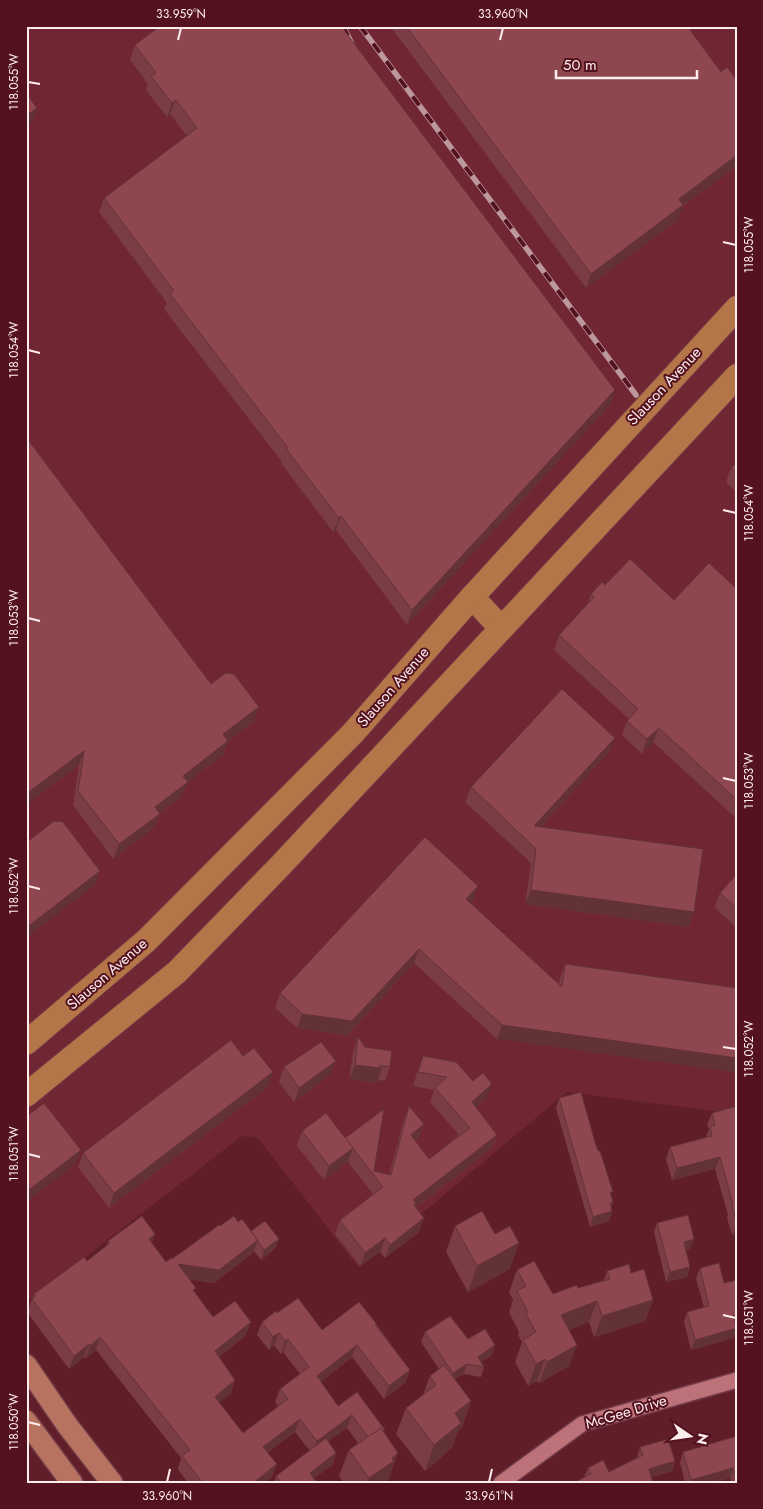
<svg xmlns="http://www.w3.org/2000/svg" width="763" height="1509" font-family="Jost,sans-serif">
<style>
.built{fill:#702633}
.lines{fill:none;stroke-linecap:round;stroke-linejoin:round}
.street-casing{stroke:#6f3946;stroke-width:18}
.secondary-casing{stroke:#6f3946;stroke-width:24}
.primary-casing{stroke:#6f3946;stroke-width:26}
.street{stroke:#bd7179;stroke-width:15}
.secondary{stroke:#b87360;stroke-width:21}
.primary{stroke:#b47648;stroke-width:24}
.rail-casing{stroke:#bc979c;stroke-width:5.5}
.rail{stroke:#54121f;stroke-width:4;stroke-dasharray:11;stroke-linecap:butt}
.wall{fill:#7a3d44}
.shaded-wall{fill:#633237}
.building{fill:#8e474f;stroke:#633237}
.ticks{fill:none;stroke:#feedee;stroke-width:2}
.labels{text-anchor:middle;stroke-width:4;stroke-linejoin:round;paint-order:stroke}
.street-label{font-size:15px;fill:#feedee;stroke:#54121f}
.neatline{fill:none;stroke:#feedee;stroke-width:2}
.ticks-label{font-size:12px;text-anchor:middle;fill:#feedee}
</style>
<rect width="100%" height="100%" fill="#601e29"/>
<path class="built" d="M26,26H737V1114L567,1092L358,1267L258,1138L242,1136L26,1303Z"/>
<g class="lines">
<defs>
<path id="street" d="M501,1483L582,1424L737,1380"/>
<g id="secondary">
<path d="M26,1365L67,1425L112,1483"/>
<path d="M26,1421L72,1483"/>
</g>
<g id="primary">
<path d="M472,597L501,628"/>
<path d="M26,1043L147,940L353,733L472,597L737,308"/>
<path d="M26,1095L177,972L281,865L737,376"/>
</g>
</defs>
<use href="#street" class="street-casing"/>
<use href="#secondary" class="secondary-casing"/>
<use href="#primary" class="primary-casing"/>
<use href="#street" class="street"/>
<use href="#secondary" class="secondary"/>
<use href="#primary" class="primary"/>
<defs>
<g id="rail">
<path d="M343,26L353,46"/>
<path d="M360,26L636,395"/>
</g>
</defs>
<use href="#rail" class="rail-casing"/>
<use href="#rail" class="rail"/>
</g>
<g class="wall">
<path d="M390,26H687L721,72L737,80V166L683,206L678,220L586,288Z"/>
<path d="M135,45L610,405L407,625L336,530L333,532L281,463L282,462L164,309L167,303L99,212L104,198L187,136L170,114L167,117L146,90L148,84L130,60Z"/>
<path d="M26,437L211,684L254,722L228,741L223,755L187,783L182,796L159,814L154,828L113,859L73,805L79,765L26,805Z"/>
<path d="M737,462V493L726,482L731,468Z"/>
<path d="M605,585L674,600L737,589V819L653,742L642,754L622,735L627,721L629,719L554,650L559,635L587,605L591,594Z"/>
<path d="M609,752L541,827L689,927L525,904L531,863L465,802L471,787Z"/>
<path d="M737,874V928L714,907L720,893Z"/>
<path d="M478,886L473,901L470,903L559,984L560,978L565,964L737,988L497,1039L414,963L347,1036L297,1028L275,1008L280,993Z"/>
<path d="M358,1037L365,1047L390,1067L385,1081L378,1080L377,1083L349,1079L353,1052Z"/>
<path d="M423,1056L487,1098L476,1108L497,1135L492,1148L416,1208L419,1232L385,1258L380,1252L360,1266L335,1234L340,1220L373,1194L348,1162L324,1180L297,1146L302,1131L345,1138L374,1171L389,1175L404,1119L409,1106L419,1138L415,1141L429,1159L459,1135L430,1102L434,1090L413,1086L418,1070Z"/>
<path d="M284,1067L330,1075L294,1102L279,1082Z"/>
<path d="M268,1087L109,1208L78,1167L83,1153Z"/>
<path d="M559,1098L595,1142L613,1202L611,1208L612,1211L609,1221L590,1227L556,1108Z"/>
<path d="M737,1106V1234L732,1235L727,1218L728,1215L715,1169L672,1180L666,1159L670,1147L706,1137L709,1129L707,1125L712,1113Z"/>
<path d="M238,1222L251,1231L279,1239L275,1249L261,1260L254,1251L253,1253L214,1283L189,1279L194,1292L213,1317L246,1335L219,1357L235,1380L231,1393L219,1402L243,1433L278,1406L275,1402L280,1389L300,1374L283,1352L281,1354L274,1345L269,1350L257,1335L262,1322L277,1313L322,1330L376,1324L410,1370L405,1383L384,1399L352,1357L321,1382L338,1406L384,1433L389,1479L387,1480L386,1483H344L339,1476L349,1450L358,1443L347,1428L328,1441L336,1453L333,1464L314,1478L317,1483H274L276,1476L310,1451L295,1432L267,1453L277,1464L272,1477L265,1483H188L178,1469L181,1458L96,1350L85,1359L84,1357L69,1369L27,1312L34,1294L87,1261L106,1246L108,1241L152,1243L166,1262L172,1259L220,1226Z"/>
<path d="M657,1223L694,1239L690,1249L686,1250L690,1267L687,1277L666,1282L654,1232Z"/>
<path d="M455,1226L495,1234L510,1269L468,1292L446,1252Z"/>
<path d="M700,1268L724,1283L737,1329L733,1338L691,1350L684,1322L687,1312L704,1308L696,1278Z"/>
<path d="M517,1270L553,1294L578,1288L604,1280L607,1271L631,1273L653,1300L645,1321L594,1337L589,1322L569,1330V1366L539,1383L537,1381L528,1386L515,1362L522,1342L518,1335L519,1332L509,1312L513,1300L509,1292Z"/>
<path d="M425,1332L468,1339L492,1355L481,1362L484,1367L481,1377L464,1374L455,1379L471,1401L462,1427L458,1430L452,1448L425,1471L396,1434L406,1408L423,1395L430,1376L439,1369L421,1342Z"/>
<path d="M737,1436V1483H731L730,1478L712,1483H685L680,1462L683,1452Z"/>
<path d="M640,1447L675,1461L672,1471L651,1477H584L588,1468L609,1472L637,1458V1457Z"/>
</g>
<g class="shaded-wall">
<path d="M176,100L170,114L167,117L172,103Z"/>
<path d="M37,108L32,122L26,127V116Z"/>
<path d="M737,155V166L683,206L678,220L586,288L591,274L679,199Z"/>
<path d="M615,390L610,405L407,625L412,610Z"/>
<path d="M341,516L336,530L333,532L339,518Z"/>
<path d="M259,707L254,722L228,741L223,755L187,783L182,796L159,814L154,828L113,859L119,844L183,776L223,734Z"/>
<path d="M659,728L653,742L642,754L647,739Z"/>
<path d="M615,738L609,752L529,840L534,826Z"/>
<path d="M84,751L79,765L26,805V794Z"/>
<path d="M100,871L95,885L26,938V928Z"/>
<path d="M478,886L473,901L461,913L466,899Z"/>
<path d="M531,890L694,912L689,927L525,904Z"/>
<path d="M419,949L414,963L347,1036L297,1028L302,1014Z"/>
<path d="M502,1025L737,1058V1073L497,1039Z"/>
<path d="M336,1061L330,1075L294,1102L299,1088Z"/>
<path d="M355,1065L382,1068L377,1083L349,1079Z"/>
<path d="M273,1072L268,1087L109,1208L114,1193Z"/>
<path d="M492,1084L487,1098L467,1116L472,1102Z"/>
<path d="M424,1124L419,1138L406,1149L411,1135Z"/>
<path d="M497,1135L492,1148L414,1209L413,1200Z"/>
<path d="M353,1148L348,1162L324,1180L329,1166Z"/>
<path d="M81,1150L75,1165L26,1202V1192Z"/>
<path d="M720,1157L715,1169L672,1180L677,1168Z"/>
<path d="M612,1211L609,1221L590,1227L593,1217Z"/>
<path d="M424,1218L419,1232L385,1258L390,1245Z"/>
<path d="M737,1223V1234L732,1235Z"/>
<path d="M155,1234L151,1247L149,1239Z"/>
<path d="M385,1238L380,1252L360,1266L365,1253Z"/>
<path d="M279,1239L275,1249L261,1260L264,1250Z"/>
<path d="M694,1239L690,1249L681,1252L684,1242Z"/>
<path d="M258,1240L253,1253L214,1283L173,1277L178,1264Z"/>
<path d="M519,1243L510,1269L468,1292L477,1266Z"/>
<path d="M690,1267L687,1277L666,1282L670,1272Z"/>
<path d="M653,1300L645,1321L594,1337L602,1316Z"/>
<path d="M597,1301L589,1322L553,1337L561,1315Z"/>
<path d="M737,1315V1324L730,1326L733,1316Z"/>
<path d="M251,1322L246,1335L210,1364L215,1351Z"/>
<path d="M737,1328L733,1338L691,1350L695,1340Z"/>
<path d="M279,1333L274,1345L269,1350L273,1337Z"/>
<path d="M100,1337L96,1350L85,1359L90,1346Z"/>
<path d="M288,1339L283,1352L281,1354L285,1341Z"/>
<path d="M89,1344L84,1357L69,1369L74,1356Z"/>
<path d="M357,1345L352,1357L312,1389L317,1376Z"/>
<path d="M495,1345L492,1355L476,1365L478,1357Z"/>
<path d="M577,1345L569,1366L539,1383L547,1362Z"/>
<path d="M545,1359L537,1381L528,1386L536,1364Z"/>
<path d="M467,1364L464,1374L449,1383L453,1373Z"/>
<path d="M410,1370L405,1383L384,1399L389,1386Z"/>
<path d="M235,1380L231,1393L211,1410L215,1397Z"/>
<path d="M471,1401L462,1427L458,1430L452,1448L425,1471L434,1445L455,1413Z"/>
<path d="M352,1415L347,1428L312,1453L317,1441Z"/>
<path d="M300,1419L295,1432L258,1460L263,1447Z"/>
<path d="M336,1453L333,1464L308,1483L310,1473Z"/>
<path d="M398,1453L389,1479L387,1480L386,1483H367L369,1478L392,1458Z"/>
<path d="M675,1461L672,1471L645,1479L649,1469Z"/>
<path d="M277,1464L272,1477L265,1483H253Z"/>
<path d="M733,1468L730,1478L712,1483H690L691,1480Z"/>
</g>
<g class="building">
<path d="M160,26H341L615,390L412,610L341,516L339,518L286,449L288,448L170,294L174,291L104,198L197,128L176,100L172,103L151,76L156,73L135,45Z"/>
<path d="M406,26H687L721,72L727,67L737,80V155L679,199L683,205L591,274Z"/>
<path d="M26,93L37,108L26,116Z"/>
<path d="M26,437L211,684L226,673L234,674L259,707L223,734L228,741L183,776L188,782L155,807L160,814L119,844L78,791L84,751L26,794Z"/>
<path d="M737,462V473L731,468Z"/>
<path d="M630,559L674,600L709,563L737,589V800L659,728L647,739L627,721L638,709L559,635L594,597L591,594L602,582L605,585Z"/>
<path d="M562,689L615,738L534,826L703,849L694,912L531,890L536,849L471,787Z"/>
<path d="M54,821L63,822L100,871L26,928V843Z"/>
<path d="M425,837L478,886L466,899L562,987L565,964L737,988V1058L502,1025L419,949L352,1021L302,1014L280,993Z"/>
<path d="M737,874V909L720,893Z"/>
<path d="M358,1037L365,1047L392,1051L390,1067L379,1065L382,1068L355,1065Z"/>
<path d="M231,1040L243,1056L254,1048L273,1072L114,1193L83,1153Z"/>
<path d="M321,1042L336,1061L299,1088L284,1067Z"/>
<path d="M423,1056L456,1062L473,1081L483,1073L492,1084L472,1102L497,1135L413,1200L416,1203L414,1205L424,1218L390,1245L385,1238L365,1253L340,1220L383,1187L345,1138L384,1109L374,1171L391,1175L409,1106L424,1124L411,1135L429,1159L470,1128L435,1088L447,1077L418,1072Z"/>
<path d="M581,1092L595,1142L598,1151H600L613,1192H610L613,1202L610,1203L612,1211L593,1217L559,1098Z"/>
<path d="M44,1103L81,1150L26,1192V1117Z"/>
<path d="M737,1106V1223L732,1206L733,1205L720,1157L677,1168L670,1147L712,1136L710,1127L715,1125L712,1113Z"/>
<path d="M326,1113L353,1148L329,1166L302,1131Z"/>
<path d="M482,1211L495,1234L510,1226L519,1243L477,1266L455,1226Z"/>
<path d="M688,1215L694,1239L684,1242L690,1267L670,1272L657,1223Z"/>
<path d="M142,1216L155,1234L149,1239L166,1262L171,1258L172,1259L219,1225L220,1226L234,1216L238,1222L242,1219L258,1240L219,1270L178,1264L196,1288L193,1290L213,1317L235,1301L251,1322L215,1351L235,1380L215,1397L243,1433L288,1399L280,1389L309,1367L288,1339L285,1341L279,1333L273,1337L262,1322L276,1311L277,1313L298,1298L322,1330L359,1302L376,1323L375,1324L380,1331L410,1370L389,1386L357,1345L317,1376L338,1406L357,1392L385,1430L383,1431L381,1428L368,1437L352,1415L317,1441L300,1419L263,1447L277,1464L253,1483H203L182,1456L190,1450L100,1337L90,1346L89,1344L74,1356L32,1299L36,1296L34,1294L84,1257L87,1261L110,1243L108,1241Z"/>
<path d="M265,1221L279,1239L264,1250L251,1231Z"/>
<path d="M534,1261L553,1294L577,1285L578,1288L610,1279L607,1271L629,1264L631,1273L644,1269L653,1300L602,1316L597,1301L561,1315L577,1345L547,1362L545,1359L536,1364L523,1340L536,1332L526,1314L528,1312L517,1291L526,1286L517,1270Z"/>
<path d="M719,1263L724,1283L737,1280V1315L733,1316L737,1328L695,1340L687,1312L709,1306L700,1268Z"/>
<path d="M450,1316L468,1339L485,1329L495,1345L478,1357L484,1367L467,1364L453,1373L425,1332Z"/>
<path d="M444,1365L471,1401L455,1413L461,1423L434,1445L406,1408L436,1385L430,1376Z"/>
<path d="M381,1428L398,1453L392,1458L394,1461L369,1478L349,1450Z"/>
<path d="M737,1436V1480L733,1468L691,1480L683,1452Z"/>
<path d="M326,1438L336,1453L310,1473L317,1483H281L276,1476Z"/>
<path d="M668,1439L675,1461L649,1469L653,1483H573L591,1474L588,1468L603,1460L609,1472L643,1455L640,1447Z"/>
</g>
<path class="ticks" d="M178,40L181,28M500,40L503,28M28,82L40,84M723,242L736,245M28,350L40,353M723,510L736,513M28,618L40,621M723,778L736,781M28,886L40,889M723,1047L736,1049M28,1154L40,1157M723,1315L736,1318M28,1422L40,1425M167,1482L170,1469M489,1482L492,1469"/>
<g class="labels">
<g class="street-label">
<text transform="translate(664 386) rotate(-47)" y="5">Slauson Avenue</text>
<text transform="translate(393 687) rotate(-49)" y="5">Slauson Avenue</text>
<text transform="translate(107 974) rotate(-41)" y="5">Slauson Avenue</text>
<text transform="translate(626 1412) rotate(-17)" y="5">McGee Drive</text>
</g>
</g>
<rect width="763" height="1509" fill="none" stroke="#54121f" stroke-width="55"/>
<g transform="translate(690 1436) rotate(103)" stroke="#54121f" stroke-width="4" paint-order="stroke">
<path d="M0-4L9 19L0 12L-9 19Z" fill="#feedee"/>
<text y="-8" font-size="14" font-weight="bold" text-anchor="middle" fill="#feedee">N</text>
</g>
<path d="M556 70v8h141v-8" fill="none" stroke="#feedee" stroke-width="2.5"/>
<text x="563" y="70" font-size="15" fill="#feedee" stroke="#54121f" stroke-width="4" paint-order="stroke">50 m</text>
<rect x="28" y="28" width="708" height="1454" class="neatline"/>
<g class="ticks-label">
<text x="181" y="18">33.959°N</text>
<text x="503" y="18">33.960°N</text>
<text transform="translate(14 82) rotate(-90)" y="4">118.055°W</text>
<text transform="translate(749 245) rotate(-90)" y="4">118.055°W</text>
<text transform="translate(14 350) rotate(-90)" y="4">118.054°W</text>
<text transform="translate(749 513) rotate(-90)" y="4">118.054°W</text>
<text transform="translate(14 618) rotate(-90)" y="4">118.053°W</text>
<text transform="translate(749 781) rotate(-90)" y="4">118.053°W</text>
<text transform="translate(14 886) rotate(-90)" y="4">118.052°W</text>
<text transform="translate(749 1049) rotate(-90)" y="4">118.052°W</text>
<text transform="translate(14 1154) rotate(-90)" y="4">118.051°W</text>
<text transform="translate(749 1318) rotate(-90)" y="4">118.051°W</text>
<text transform="translate(14 1422) rotate(-90)" y="4">118.050°W</text>
<text x="167" y="1500">33.960°N</text>
<text x="489" y="1500">33.961°N</text>
</g>
</svg>
